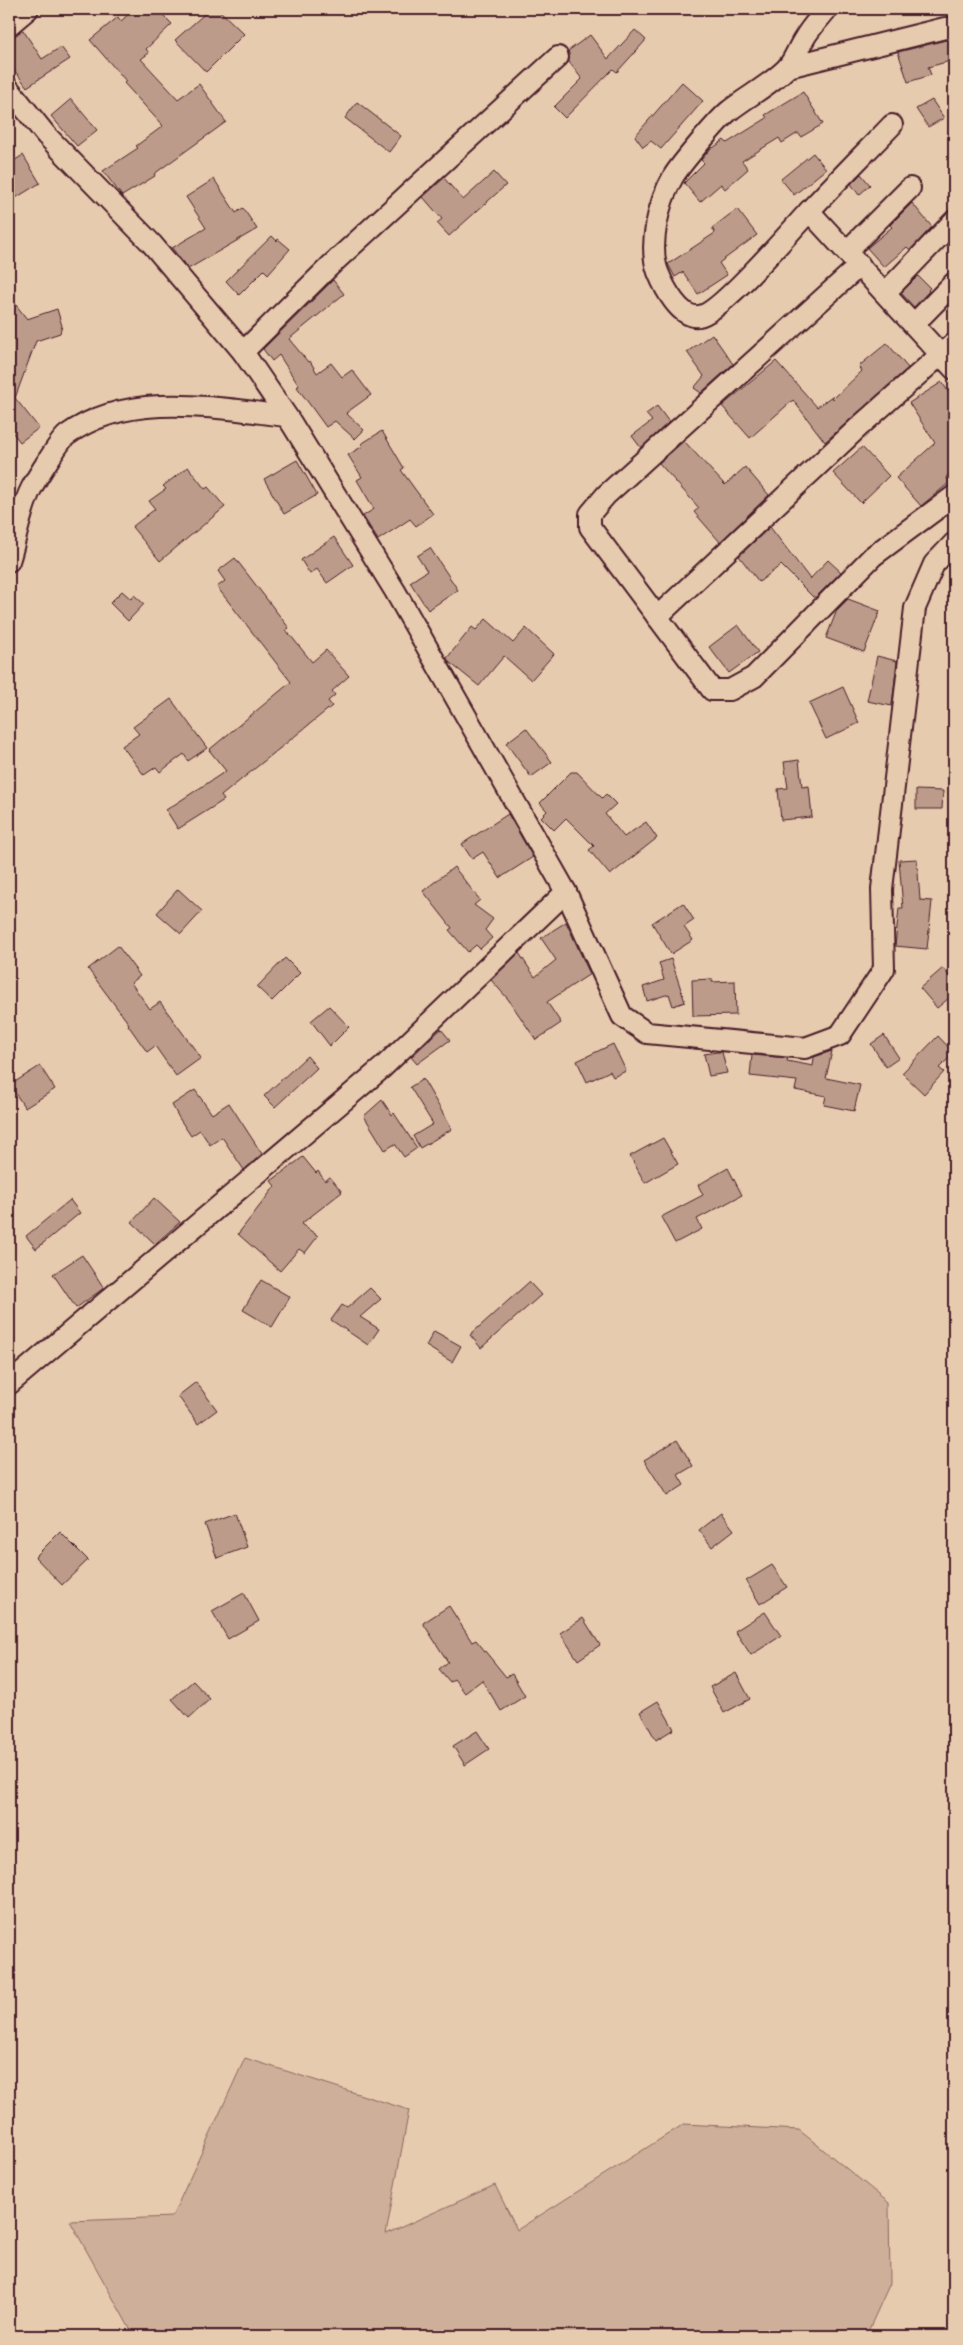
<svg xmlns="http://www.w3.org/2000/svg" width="963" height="2345" font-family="'Indie Flower',sans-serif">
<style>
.green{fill:#ceaf99;stroke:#8c6762}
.building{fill:#bc9b8a;stroke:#4a1f2b}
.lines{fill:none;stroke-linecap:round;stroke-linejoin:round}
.minor-casing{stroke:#4a1f2b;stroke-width:24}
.minor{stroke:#e7cbae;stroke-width:20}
</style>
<rect width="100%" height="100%" fill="#e7cbae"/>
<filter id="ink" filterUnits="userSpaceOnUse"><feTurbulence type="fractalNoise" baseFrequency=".02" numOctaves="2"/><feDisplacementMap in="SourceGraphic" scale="10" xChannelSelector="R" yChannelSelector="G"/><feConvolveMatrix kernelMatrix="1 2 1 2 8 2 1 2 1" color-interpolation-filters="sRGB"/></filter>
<g filter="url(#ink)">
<path class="green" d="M245,2058L409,2110L386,2234L495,2185L517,2230L684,2124L799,2130L889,2203L890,2283L866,2336H134L70,2221L172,2217Z"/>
<g class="building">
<path d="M134,9H157L172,24L146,49L149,53L141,59L178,99L199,84L226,122L154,174L155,176L122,196L103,171L138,148L136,146L163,126L124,83L126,81L90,40L118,17L121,21Z"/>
<path d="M210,9H218L244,34L206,72L175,40Z"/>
<path d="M23,30L42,59L61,47L70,59L27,87L9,63V40Z"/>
<path d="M635,30L646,40L617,72L613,69L565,118L554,107L582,79L569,62L568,51L590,35L608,59Z"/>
<path d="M946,40H954V60L928,67L931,75L908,82L898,52Z"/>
<path d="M682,82L703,101L661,149L651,141L643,147L635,136Z"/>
<path d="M803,92L823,124L801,137L798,133L782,143L779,138L742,161L748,169L725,189L721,184L700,202L684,183L704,163L701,160L712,147L713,148L724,140L727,143L767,118L765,115Z"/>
<path d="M71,99L97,130L77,146L51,116Z"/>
<path d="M932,100L944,118L928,127L916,109Z"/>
<path d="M357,102L401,136L389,152L345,118Z"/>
<path d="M813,153L826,169L794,195L781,179Z"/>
<path d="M23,155L40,183L9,202V164Z"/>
<path d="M494,172L506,185L449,236L437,223L442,219L423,197L444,178L463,200Z"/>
<path d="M861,174L870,185L859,195L851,184Z"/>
<path d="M214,179L236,213L243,208L257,229L188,269L172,248L206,228L186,197Z"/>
<path d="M912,203L932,227L910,250L907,247L884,267L867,248L892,227L890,225Z"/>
<path d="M737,209L757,235L719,263L727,275L698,294L683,272L675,277L668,264L715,233L712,228Z"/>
<path d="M272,236L277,241L278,239L290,249L268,274L264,270L239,295L226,281Z"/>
<path d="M918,276L930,288L928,290L929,291L914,307L901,293Z"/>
<path d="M333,280L344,294L289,339L308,362L310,361L317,373L331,363L342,377L352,370L371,395L346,413L364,430L355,439L335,421L326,427L297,387L299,386L279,355L272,361L263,349Z"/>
<path d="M9,296L27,319L57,309L62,326L60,333L36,341L15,398L39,428L20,442L13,433L9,431Z"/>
<path d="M712,334L733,364L701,393L694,388L704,376L687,352Z"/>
<path d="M887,343L908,368L825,442L793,400L750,438L722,406L776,361L817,407L832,396L833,399L862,371L859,366Z"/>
<path d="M942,382L954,401V469L946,477L950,482L921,506L896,478L935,443L909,403Z"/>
<path d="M657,406L669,422L641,448L632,436L652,421L646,414Z"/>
<path d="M382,431L404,468L401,470L433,514L416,526L410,519L378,540L363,516L374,509L357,480L362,477L348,455L363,446L361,444Z"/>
<path d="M684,441L725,485L745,467L769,495L720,542L694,512L699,508L659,463Z"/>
<path d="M862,447L889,476L861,503L833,473Z"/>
<path d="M297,460L317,495L284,514L264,479Z"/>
<path d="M188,467L205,489L208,487L225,507L160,561L132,527L155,509L149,501L166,489L163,486Z"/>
<path d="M770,527L810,579L828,560L841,572L816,597H813L781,565L759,582L739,556Z"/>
<path d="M334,537L353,565L327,583L317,569L310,574L301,560Z"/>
<path d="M430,548L458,590L428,610L410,582L427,571L417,556Z"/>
<path d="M235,558L289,628L286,630L312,662L326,650L349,676L332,691L335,695L328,701L332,706L221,796L224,800L178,829L166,810L226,771L209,750L291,682L217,587L225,581L218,571Z"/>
<path d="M122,591L131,599L134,595L144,604L128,621L110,603Z"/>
<path d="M848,599L880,611L864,652L826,638L837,610Z"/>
<path d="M486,619L513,643L526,628L554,654L531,680L504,656L479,686L449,662L447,658L472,627L476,630Z"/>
<path d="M738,625L758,652L729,673L709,647Z"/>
<path d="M877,656L897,661L892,706L867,701Z"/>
<path d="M843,687L859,723L826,739L809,703Z"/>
<path d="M171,699L207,748L188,761L184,754L160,772L156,767L144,775L122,746L139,734L133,727Z"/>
<path d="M526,728L552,762L531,777L506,743Z"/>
<path d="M799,760L802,787L809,786L812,817L781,820L778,789L788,788L784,762Z"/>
<path d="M571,772H577L602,798L606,794L616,804L605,814L624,837L646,822L657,838L610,875L589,850L594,846L566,818L554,830L541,817L547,811L540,803Z"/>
<path d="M916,790L943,791L942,809H916Z"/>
<path d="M508,814L533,857L500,878L483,852L472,859L462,844Z"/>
<path d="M917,859L920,900L932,901L927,949L895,946L899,908H903L899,860Z"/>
<path d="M454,867L480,900L474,905L493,919L485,930L492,938L480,949L476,945L468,952L449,930L452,928L423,891Z"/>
<path d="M178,889L202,911L181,934L157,913Z"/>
<path d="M683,903L694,920L684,927L693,940L671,954L652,923Z"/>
<path d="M566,922L590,974L547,1002L561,1023L536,1040L508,999L491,980L519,953L535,977L556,960L541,938Z"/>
<path d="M118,946L140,976L131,983L150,1009L160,1002L201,1058L176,1076L155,1046L147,1052L128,1025L129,1024L88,969Z"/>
<path d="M285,958L300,973L272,1001L257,987Z"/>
<path d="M671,959L685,1002L673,1006L669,994L647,1001L643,987L664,980L659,963Z"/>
<path d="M943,968L954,982V994L937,1008L920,988Z"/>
<path d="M712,979V982L735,981L736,1015L693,1016L692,980Z"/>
<path d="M329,1006L349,1027L330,1046L311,1021Z"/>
<path d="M441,1029L450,1040L417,1064L411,1057Z"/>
<path d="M884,1035L899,1058L886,1067L871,1044Z"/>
<path d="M938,1036L954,1053L939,1068L944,1072L924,1094L902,1073Z"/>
<path d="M613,1044L626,1071L613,1077L610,1071L587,1082L577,1061Z"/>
<path d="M832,1051L826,1078L860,1085L854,1111L824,1105L826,1096L795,1090L797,1081L750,1076L752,1055L788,1058L787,1061L813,1066L814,1057Z"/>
<path d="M717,1052H722L727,1073L709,1076L704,1054Z"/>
<path d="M307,1056L317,1068L275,1107L264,1096Z"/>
<path d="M40,1066L55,1089L25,1108L10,1085Z"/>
<path d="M423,1079L452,1129L420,1148L413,1136L433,1124L410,1087Z"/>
<path d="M195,1090L212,1114L229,1103L262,1154L244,1170L222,1137L210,1145L200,1130L191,1136L179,1118L172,1105Z"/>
<path d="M382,1100L392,1115L394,1113L417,1148L404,1157L395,1144L385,1150L364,1116Z"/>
<path d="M663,1138L678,1164L645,1183L630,1156Z"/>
<path d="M303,1157L316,1173L318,1171L325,1181L330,1177L342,1192L301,1224L318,1236L305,1253L299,1249L280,1271L238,1234L275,1186L271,1181Z"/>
<path d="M728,1168L742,1195L697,1219L702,1229L675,1243L661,1217L703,1195L698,1185Z"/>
<path d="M154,1198L180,1222L155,1244L132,1222Z"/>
<path d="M70,1200L80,1213L36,1249L26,1236Z"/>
<path d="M82,1255L104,1288L76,1308L53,1274Z"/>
<path d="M261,1280L290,1297L272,1327L243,1310Z"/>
<path d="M529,1282L541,1295L481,1348L470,1335Z"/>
<path d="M370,1288L381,1299L360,1317L379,1329L368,1345L331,1320L342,1305L347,1308Z"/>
<path d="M434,1331L461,1346L452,1362L426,1346Z"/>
<path d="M196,1382L217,1410L198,1424L178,1396Z"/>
<path d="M677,1440L693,1466L678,1475L684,1485L667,1496L644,1460Z"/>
<path d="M235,1513L247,1547L217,1558L205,1524Z"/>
<path d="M721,1513L734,1530L712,1547L699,1530Z"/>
<path d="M60,1532L88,1560L62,1585L35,1557Z"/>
<path d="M772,1565L787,1587L760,1604L746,1581Z"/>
<path d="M244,1593L259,1621L228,1639L212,1611Z"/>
<path d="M449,1606L472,1642L476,1640L506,1677L512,1674L525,1696L501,1711L482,1680L465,1693L454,1679L450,1682L439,1669L448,1662L423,1623Z"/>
<path d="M765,1612L781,1636L751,1655L735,1631Z"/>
<path d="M583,1618L600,1645L578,1660L560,1633Z"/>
<path d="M736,1673L750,1699L724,1713L710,1687Z"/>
<path d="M193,1681L210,1699L189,1718L172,1699Z"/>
<path d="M658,1701L674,1729L656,1740L640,1712Z"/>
<path d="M477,1731L489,1749L465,1765L453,1746Z"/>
</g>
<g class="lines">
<defs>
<g id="minor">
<path d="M827,9C820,18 810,28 804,39C798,48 794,60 787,68C770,85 748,96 729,111C718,120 680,165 673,177C659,201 648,245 658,272C664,287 680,319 699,316C720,314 793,228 811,209C837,181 865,153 892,125"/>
<path d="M9,25L28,9"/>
<path d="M788,67L945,28H954"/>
<path d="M9,89L46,135L152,244L243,352L292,424L395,591L566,892L382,1068L9,1384"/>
<path d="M809,211L954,369"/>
<path d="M847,251L910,188"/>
<path d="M860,265L606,495L590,514V527L712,690H730L754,677L873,556L954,496"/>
<path d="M885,293L954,221"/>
<path d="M914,324L954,283"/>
<path d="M243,352L332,264L558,57"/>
<path d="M9,561C16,540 21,508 31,489C36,479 60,440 67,435C128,390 216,408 286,416"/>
<path d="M657,617L861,425L954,343"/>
<path d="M566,892L622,1016L647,1033L805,1048L840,1035L884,969L882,889L915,608L934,564L954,543"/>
</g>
</defs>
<use href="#minor" class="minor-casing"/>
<use href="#minor" class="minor"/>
</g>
</g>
<rect width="963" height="2345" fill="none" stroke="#e7cbae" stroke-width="30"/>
<rect x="15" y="15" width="933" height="2315" fill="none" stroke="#4a1f2b" stroke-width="2" filter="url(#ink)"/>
</svg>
